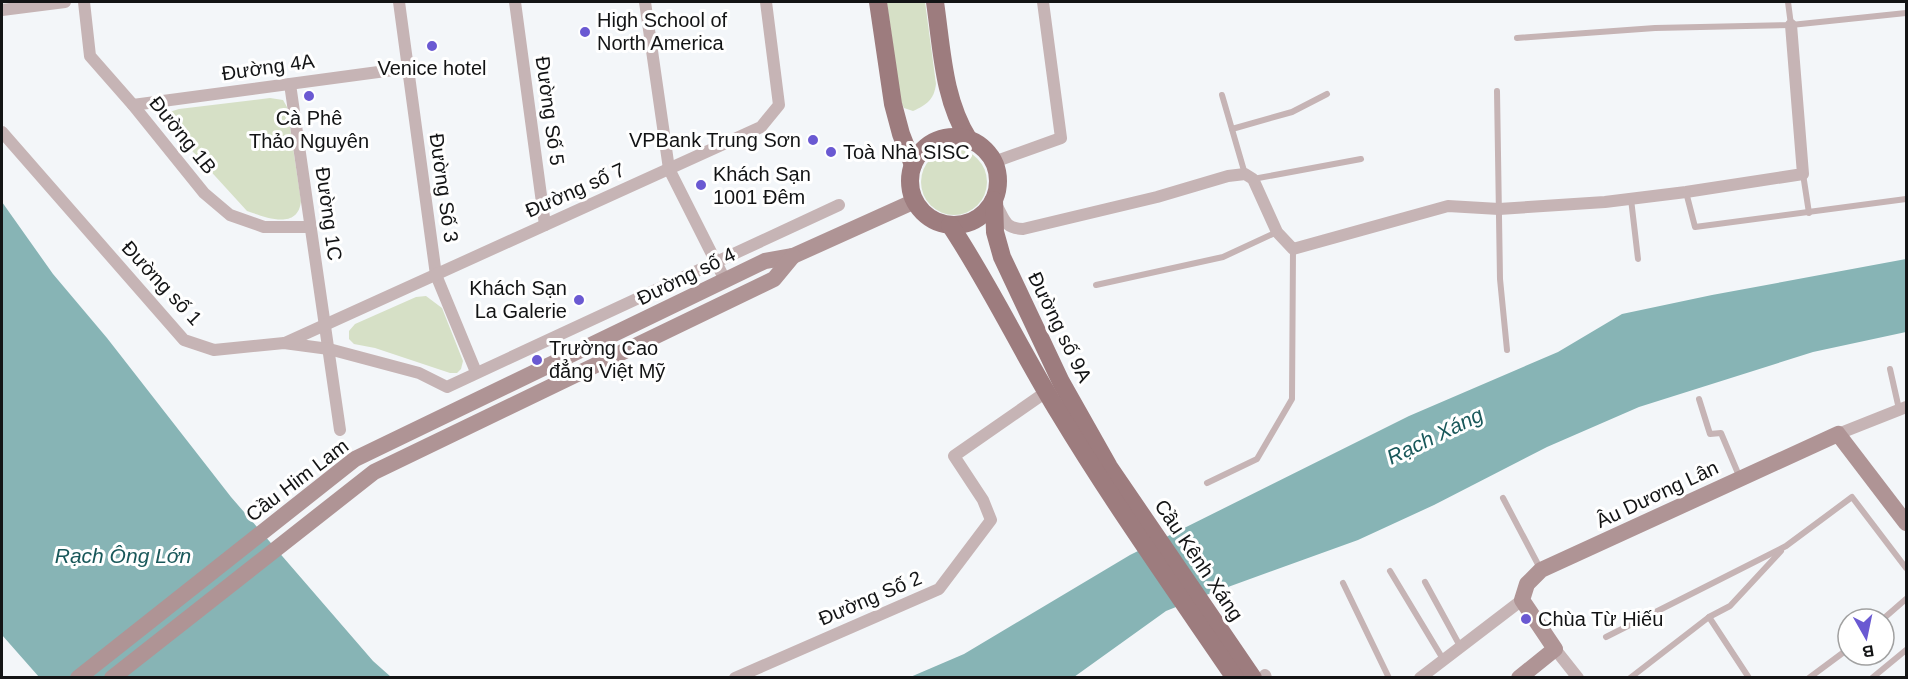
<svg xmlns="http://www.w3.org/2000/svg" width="1908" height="679" font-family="Helvetica,sans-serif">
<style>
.green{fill:#d6e0c6}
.water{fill:#87b4b5}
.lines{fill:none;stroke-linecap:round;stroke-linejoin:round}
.lane{stroke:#c6b4b5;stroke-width:6}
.street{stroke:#c6b4b5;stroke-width:12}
.secondary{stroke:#af9495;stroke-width:16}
.primary{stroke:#9d7c7e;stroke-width:18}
.poi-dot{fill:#6a59d2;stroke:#fff;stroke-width:2}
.labels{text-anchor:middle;stroke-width:6;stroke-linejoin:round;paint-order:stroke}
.poi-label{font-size:20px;fill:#131415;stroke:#fff;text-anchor:start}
.street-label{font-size:20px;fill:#131415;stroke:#fff}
.water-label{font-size:21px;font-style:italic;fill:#19585a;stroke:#fff}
</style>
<rect width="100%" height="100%" fill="#f3f6f9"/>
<g class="green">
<path d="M887,2H925L936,84C934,100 926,105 913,111L904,108L900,100Z"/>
<path d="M270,98L283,100L287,107L301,201C298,231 265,217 247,211L163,119L166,113L179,109Z"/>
<circle cx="954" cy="182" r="33"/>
<path d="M426,296L442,308L463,361L461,369L457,373H450L375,348L354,344L349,339V331L355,324L416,297Z"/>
</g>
<g class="water">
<path d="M2,202L53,274L107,338L231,497L373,661L391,677H39L2,635Z"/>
<path d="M1906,259V332L1813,352L1639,407L1547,447L1434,505L1358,540L1206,595L1166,611L1074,677L908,678L964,654L1130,555L1409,416L1558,352L1622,314L1712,295Z"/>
</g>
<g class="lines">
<g class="lane">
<path d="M1788,2L1791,25"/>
<path d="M1517,38L1655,28L1791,25L1906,13"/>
<path d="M1497,91L1500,279L1507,350"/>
<path d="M1222,95L1245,174"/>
<path d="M1232,129L1292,112L1327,94"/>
<path d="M1803,174L1809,213"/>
<path d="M1253,179L1361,159"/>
<path d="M1686,192L1695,227L1906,199"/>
<path d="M1631,199L1638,259"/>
<path d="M1096,285L1223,257L1277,232"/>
<path d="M1890,369L1899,409"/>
<path d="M1699,399L1710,434L1721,433L1740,478"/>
<path d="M1207,483L1257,459L1292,399L1293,249"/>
<path d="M1503,498L1541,570"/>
<path d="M1390,571L1443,659"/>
<path d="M1425,582L1460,646"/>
<path d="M1343,583L1389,678"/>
<path d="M1709,617L1749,678"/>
<path d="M1883,619L1906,599"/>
<path d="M1606,637L1786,546L1852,497L1906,568"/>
<path d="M1630,678L1709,617L1730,606L1781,551"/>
<path d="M1809,678L1848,649"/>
<path d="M1872,678L1906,650"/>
</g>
<g class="street">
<path d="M84,2L90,56L133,105L204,193L230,215L264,227H311"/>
<path d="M399,2L436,275L476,372"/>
<path d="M515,2L545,225"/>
<path d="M645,2L669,169L725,280"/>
<path d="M2,10L65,2"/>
<path d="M290,84L340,430"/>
<path d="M133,105L408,68"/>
<path d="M2,132L184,340L214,350L284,343L329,349L419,373L447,387L839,205"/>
<path d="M994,162L1061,138L1043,2"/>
<path d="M997,206C1005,221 1005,228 1023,229L1157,197L1228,176L1245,174L1253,179L1277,232L1293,249L1448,206L1499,209L1605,202L1686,192L1803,174L1791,25"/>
<path d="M285,343L761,127L779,105L766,2"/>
<path d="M1838,434L1906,407"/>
<path d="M1555,649L1578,678"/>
<path d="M1265,675L1266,678"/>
<path d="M735,678L939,589L991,520L983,500L954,456L1046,392"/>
<path d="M1420,678L1522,600"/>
</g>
<g class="secondary">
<path d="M78,678L355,459L765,261L793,256L915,201"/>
<path d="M112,678L374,472L774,279L793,256"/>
<path d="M1519,678L1555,649L1522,600L1527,584L1541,570L1838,434L1906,523"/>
</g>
<g class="primary">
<path d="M878,2L893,104L901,134L913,165"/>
<path d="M935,2C942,49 943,99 969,140"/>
<circle cx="954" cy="181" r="44"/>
<path d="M994,200L995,232L1002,257L1061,382L1109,467L1253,678"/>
<path d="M950,225C990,285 1021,351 1059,413C1114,504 1175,590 1235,678"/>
</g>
</g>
<g class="poi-dot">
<circle cx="585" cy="32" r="6"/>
<circle cx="432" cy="46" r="6"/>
<circle cx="309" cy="96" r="6"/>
<circle cx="813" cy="140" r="6"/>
<circle cx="831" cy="152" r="6"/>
<circle cx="701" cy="185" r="6"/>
<circle cx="579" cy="300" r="6"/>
<circle cx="537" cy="360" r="6"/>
<circle cx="1526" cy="619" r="6"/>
</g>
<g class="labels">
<g class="poi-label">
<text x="597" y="27">High School of<tspan x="597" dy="23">North America</tspan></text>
<text x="432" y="75" text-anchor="middle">Venice hotel</text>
<text x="309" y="125" text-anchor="middle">Cà Phê<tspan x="309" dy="23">Thảo Nguyên</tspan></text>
<text x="801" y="147" text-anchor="end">VPBank Trung Sơn</text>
<text x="843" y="159">Toà Nhà SISC</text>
<text x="713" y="181">Khách Sạn<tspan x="713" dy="23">1001 Đêm</tspan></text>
<text x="567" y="295" text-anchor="end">Khách Sạn<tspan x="567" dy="23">La Galerie</tspan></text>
<text x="549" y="355">Trường Cao<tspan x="549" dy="23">đẳng Việt Mỹ</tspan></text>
<text x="1538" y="626">Chùa Từ Hiếu</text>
</g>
<g class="street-label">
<text transform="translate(268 67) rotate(-8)" y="7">Đường 4A</text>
<text transform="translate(550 111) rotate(82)" y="7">Đường Số 5</text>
<text transform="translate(183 135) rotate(51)" y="7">Đường 1B</text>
<text transform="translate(444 188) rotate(82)" y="7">Đường Số 3</text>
<text transform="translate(575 190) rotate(-24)" y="7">Đường số 7</text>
<text transform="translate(329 214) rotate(82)" y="7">Đường 1C</text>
<text transform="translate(686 276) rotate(-26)" y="7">Đường số 4</text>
<text transform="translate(162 283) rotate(47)" y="7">Đường số 1</text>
<text transform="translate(1060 327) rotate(64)" y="7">Đường số 9A</text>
<text transform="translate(297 480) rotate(-37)" y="7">Cầu Him Lam</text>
<text transform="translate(1657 494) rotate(-25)" y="7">Âu Dương Lân</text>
<text transform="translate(1199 560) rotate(56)" y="7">Cầu Kênh Xáng</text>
<text transform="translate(870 598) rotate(-23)" y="7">Đường Số 2</text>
</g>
<g class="water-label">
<text transform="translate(1435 436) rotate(-26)" y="7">Rạch Xáng</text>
<text x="123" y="563">Rạch Ông Lớn</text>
</g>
</g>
<rect width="1908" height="679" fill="none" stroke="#131415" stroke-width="6"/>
<g transform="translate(1866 637) rotate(171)"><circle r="28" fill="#ffffff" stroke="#a1a1a1" stroke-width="1.5"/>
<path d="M0-4.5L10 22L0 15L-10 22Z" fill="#6a59d2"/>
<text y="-9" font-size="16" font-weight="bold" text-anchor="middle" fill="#131415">B</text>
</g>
</svg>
